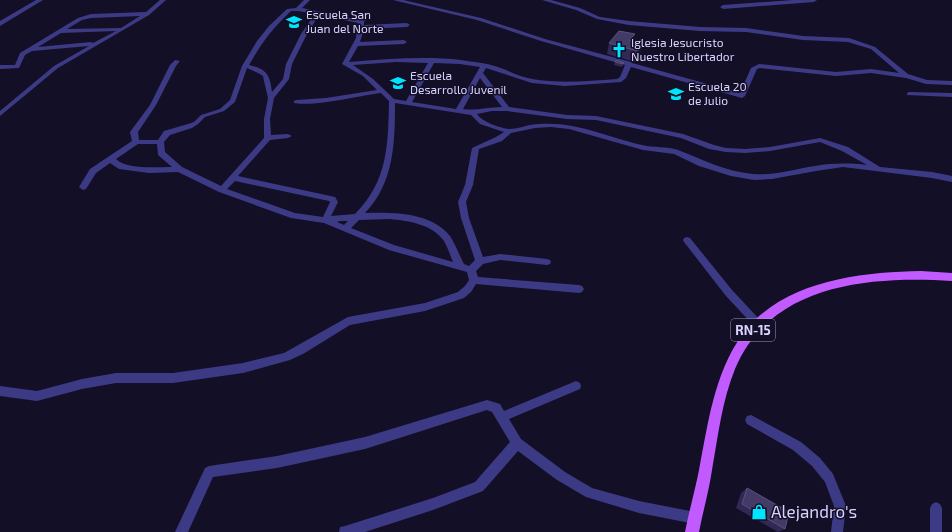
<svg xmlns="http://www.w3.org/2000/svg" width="952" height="532" font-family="'Exo 2',sans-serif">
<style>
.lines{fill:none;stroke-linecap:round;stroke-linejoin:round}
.minor{fill:#3d3a85;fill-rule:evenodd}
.tertiary{fill:#3d3a85;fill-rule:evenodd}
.primary{fill:#c25bff;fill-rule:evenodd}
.wall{fill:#312854}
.shaded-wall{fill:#1d163a}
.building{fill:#433a66;stroke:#5a527e}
.labels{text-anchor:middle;stroke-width:3;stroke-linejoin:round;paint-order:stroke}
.far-poi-label{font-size:12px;fill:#d9d4ff;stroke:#130f26;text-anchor:start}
.shield{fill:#130f26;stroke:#9e99be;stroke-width:1}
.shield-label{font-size:13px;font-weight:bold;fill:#d9d4ff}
.near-poi-label{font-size:17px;fill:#d9d4ff;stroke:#130f26;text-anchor:start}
</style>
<rect width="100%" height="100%" fill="#130f26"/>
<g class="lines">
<g class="minor">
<path d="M160,0H166L149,15L58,68L0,116V111L54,66L89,46L32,51L25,55L19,68L0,69V65H15L20,53L78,18L91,14L146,12ZM140,16L121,28L67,29L82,20L91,18ZM116,31L93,43L91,42L38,47L61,33Z"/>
<path d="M304,0H310L302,8L360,20L366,12H370L371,13L364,22V25L407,23L410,25L407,27L364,29L360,42L404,40L407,42L404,44L358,46L349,62C386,59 426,56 461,60C473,62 487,63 498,67C509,71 520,77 532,79C560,84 589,81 617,79L620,77L625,65L541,41L477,20L393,0H403L481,18L545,39L631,62L632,63L740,93L751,68L759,64L836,72L871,69L899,73L871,49L848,42L803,40L746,32L700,31L629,25L597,19L576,10L542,0H551L580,8L600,17L629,21L700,27L746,28L803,36L849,38L875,47L908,74L927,80L952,81V85L926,84L906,78L871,73L836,76L760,68L757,69L745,96L742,98L631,67L626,78L621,82L565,86L532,83L486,68L483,73L509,107L567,115L596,116L683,134L714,145L726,148L745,149L770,147L820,138L848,147L880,167L932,172L952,176V182L932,178L843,167L816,171L772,179L754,180L731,176L699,166L674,154L643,150L569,129L551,127L535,128L511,133L502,141L479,149L473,185L466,202L469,218L483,257L500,254L547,259L550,260L551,262L550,264L547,265L500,260L483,264L476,271L478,277L579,285L582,286L584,289L582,292L579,293L476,284L471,292L464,298L425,311L350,325L303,354L290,360L243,373L173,383H116L82,389L37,401L0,396V386L37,391L82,379L116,373H173L243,363L284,353L348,317L425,303L458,292L465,286L469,280L467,272L389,250L324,223L291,218L219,192L178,172L149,173L119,169L110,163L96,173L86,189L83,190L79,187L90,169L132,141L130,132L150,105L170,65L175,60L180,61L176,66L156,105L138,132L139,140H158L164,131L188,124L194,122L201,115L220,109L230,100L242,66L257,41L269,26L287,9L296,8ZM291,11H298L315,14L301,34L286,64L283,79L272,92C270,75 267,69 249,65C262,42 272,29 291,11ZM319,15L358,23L356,38L342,64L363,76L377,90L326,98L296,100L294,101V103C316,107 356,96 381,93L389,101C388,145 388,181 355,214L331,216L338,202L335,197L238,176L270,140L288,138L292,136L288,134L271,135L270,119L274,98L289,79L292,64L307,34ZM396,62L428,63L406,101L394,99L373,79L353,65ZM434,63L460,64L480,67L456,109L412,102ZM247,68L258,73L263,76L264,81L268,98L264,119V138L221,186L182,167L165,152L164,142L170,135L192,128L198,124L205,117L224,111L235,102ZM480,78L502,107C488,107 476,111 463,109ZM395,103L471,115L480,124L504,132L496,137L472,148L465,185L458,202L461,218L475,260L469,266L464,264C459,255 456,245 450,236C431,212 393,212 365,213C394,183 395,143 395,103ZM492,111H507L567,119L596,120L681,138L709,149L726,152L745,153L770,151L820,142L842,151L867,165C849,163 833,163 815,166C795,169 773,176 753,174C724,171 704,160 678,150C667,146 654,148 642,145C608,137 575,121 539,124C529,124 519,129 509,129C500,128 482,122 477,114ZM138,144H157L158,155L172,167C156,167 127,170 116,159ZM235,181L329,201L330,202L323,217L295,213L227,189ZM390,219C409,221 432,224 444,241C448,248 450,255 453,262L394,245L351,228L359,220ZM340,221H348L344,225L337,222Z"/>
<path d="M793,0H817L814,2L723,9L720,7L723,5Z"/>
<path d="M909,92L952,93V97L907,95V93Z"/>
<path d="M687,237L690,238L732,290L761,321L763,324L761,327L758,328L755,327L726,296L684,242L683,240L684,238Z"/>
<path d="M576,381L580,383L581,386L580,389L509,419L521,439L565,472L592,488L639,501L695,512L699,514L701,518L699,522L695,524L639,513L586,497L557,480L518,451L483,491L433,510L365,532H339L340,527L345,526L433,498L475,482L510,442L492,412L487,410L365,449L277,468L213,477L188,532H175L205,468L209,466L277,456L365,437L487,400L500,404L504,411Z"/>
<path d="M751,415L801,442L820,458L833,474L846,506L843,532H831L834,506L825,482L812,466L793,450L747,424L745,420L747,416Z"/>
<path d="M936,502L940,504L942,508V532H930V508L932,504Z"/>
</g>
<path class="tertiary" d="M36,0H43L0,26V21Z"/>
<path class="primary" d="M921,271L952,273V281C871,276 771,283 735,369C722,401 718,436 712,470C709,491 703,511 699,532H685C689,511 695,491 699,470C708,424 714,374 742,335C781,281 860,272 921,271Z"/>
</g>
<g class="wall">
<path d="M635,34L633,41L640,55L635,62L607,54L609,43Z"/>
<path d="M615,62L624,63L622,67L614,65Z"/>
<path d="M747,488L785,529L778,532L736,508L741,493Z"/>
</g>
<g class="shaded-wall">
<path d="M635,34L632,45L629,40Z"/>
<path d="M643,44L640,55L635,62L638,51Z"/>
</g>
<g class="building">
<path d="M619,31L635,34L629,40L643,44L638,51L609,43Z"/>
<path d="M616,60L624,63L623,64L615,62Z"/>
<path d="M747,488L789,512L785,529L742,504Z"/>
</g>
<defs>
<symbol id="school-bare" viewBox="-9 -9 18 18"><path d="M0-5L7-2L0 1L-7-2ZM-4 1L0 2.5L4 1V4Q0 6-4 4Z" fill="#00e5ff" stroke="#130f26" stroke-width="2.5" paint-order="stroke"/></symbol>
<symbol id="church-bare" viewBox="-9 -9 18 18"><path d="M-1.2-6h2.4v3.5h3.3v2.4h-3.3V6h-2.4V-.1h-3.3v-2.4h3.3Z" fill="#00e5ff" stroke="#130f26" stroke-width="2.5" paint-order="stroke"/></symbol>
<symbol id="shop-bare" viewBox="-9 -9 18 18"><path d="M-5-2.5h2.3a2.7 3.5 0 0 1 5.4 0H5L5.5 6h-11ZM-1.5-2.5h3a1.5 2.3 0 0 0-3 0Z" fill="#00e5ff" stroke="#130f26" stroke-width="2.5" paint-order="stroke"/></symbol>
</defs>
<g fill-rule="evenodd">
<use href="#school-bare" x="283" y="11" width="22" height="22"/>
<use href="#church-bare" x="608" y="39" width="22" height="22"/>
<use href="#school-bare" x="387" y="72" width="22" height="22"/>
<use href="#school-bare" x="665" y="83" width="22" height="22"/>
<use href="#shop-bare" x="748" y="501" width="22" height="22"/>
</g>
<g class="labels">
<g class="far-poi-label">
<text x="306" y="19">Escuela San<tspan x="306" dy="14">Juan del Norte</tspan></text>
<text x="631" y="47">Iglesia Jesucristo<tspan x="631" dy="14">Nuestro Libertador</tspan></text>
<text x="410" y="80">Escuela<tspan x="410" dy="14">Desarrollo Juvenil</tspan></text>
<text x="688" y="91">Escuela 20<tspan x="688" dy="14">de Julio</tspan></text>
</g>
<rect class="shield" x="731" y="319" width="44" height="22" rx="3"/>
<g class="shield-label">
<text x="753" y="335">RN-15</text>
</g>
<g class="near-poi-label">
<text x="771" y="518">Alejandro's</text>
</g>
</g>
</svg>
